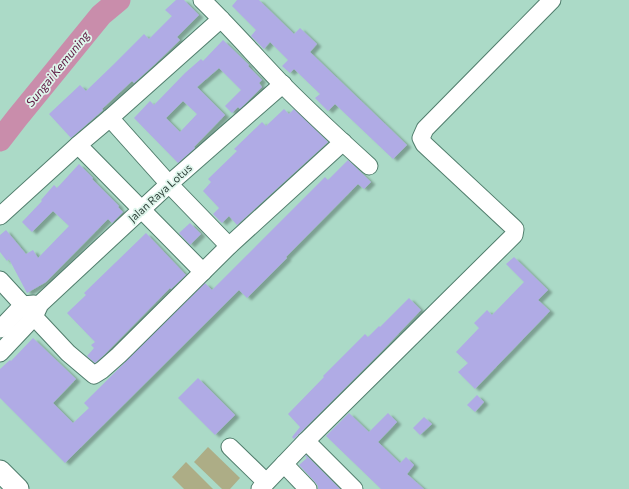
<svg xmlns="http://www.w3.org/2000/svg" width="629" height="489" font-family="Commissioner,sans-serif">
<style>
.green{fill:#adad86}
.lines{fill:none;stroke-linecap:round;stroke-linejoin:round}
.river{stroke:#c98dab;stroke-width:23}
.building{fill:#b0abe5;fill-rule:evenodd;filter:url(#shadow)}
.minor-casing{stroke:#507d6c;stroke-width:19}
.major-casing{stroke:#507d6c;stroke-width:23}
.minor{stroke:#fff;stroke-width:17}
.major{stroke:#fff;stroke-width:21}
.labels{text-anchor:middle;stroke-width:3.5;stroke-linejoin:round;paint-order:stroke}
.street-label{font-size:11px;fill:#2d4139;stroke:#def5eb}
.water-label{font-size:12px;font-style:italic;fill:#5f1842;stroke:#def5eb}
</style>
<defs>
<filter id="shadow"><feDropShadow dx="4.5" dy="2.5" stdDeviation="1" flood-color="#0004"/></filter>
</defs>
<rect width="100%" height="100%" fill="#abdac7"/>
<g class="green">
<path d="M208,447L240,478L230,489H222L194,462Z"/>
<path d="M186,462L213,489H184L172,477Z"/>
</g>
<g class="lines">
<path class="river" d="M0,140L17,118L101,15L119,0"/>
</g>
<g class="building">
<path d="M176,0H184L199,15L177,37L180,40L155,64L134,83L132,81L102,109L103,110L71,138L49,114L80,85L86,91L113,65L144,34L149,39L172,16L165,10Z"/>
<path d="M237,0H259L294,34L300,28L317,44L310,52L407,145L393,159L335,104L328,111L315,98L320,94L294,69L290,73L282,66L288,60L270,42L264,49L251,36L256,30L232,6Z"/>
<path d="M223,40L249,65L248,66L262,80L259,83L262,87L240,109L238,107L232,113L225,106L241,90L219,68L197,87L225,115L194,147L195,148L178,163L134,118L150,101L154,105L185,73L201,59L203,61ZM183,101L197,114L180,132L166,118Z"/>
<path d="M284,109L289,114L294,109L328,142L237,225L229,216L222,223L213,214L219,208L203,191L211,182L208,179L237,151L234,149L262,122L266,126Z"/>
<path d="M348,160L371,182L364,189L358,184L286,257L287,258L247,298L239,290L65,463L0,398V369L10,360L11,361L33,338L76,379L53,403L73,423L89,408L84,403L205,283L212,290L325,177L328,180Z"/>
<path d="M79,164L93,178L92,179L119,206L118,207L123,212L112,223L108,219L46,282L27,293L9,259L7,261L0,252V235L6,230L26,254L33,250L38,258L69,226L53,211L32,232L22,222L42,201L41,200L54,185L57,188Z"/>
<path d="M190,223L201,234L190,245L179,233Z"/>
<path d="M146,233L186,275L171,289L170,288L103,356L95,363L87,356L94,348L91,345L95,342L67,313L86,295L84,293Z"/>
<path d="M514,257L548,290L538,300L550,311L475,389L458,372L468,363L456,352L479,328L474,323L487,310L492,315L524,282L506,264Z"/>
<path d="M409,298L421,310L382,351L294,439L292,437L300,427L288,414L324,377L323,376L365,334L368,337L379,326L380,327Z"/>
<path d="M198,378L235,415L215,435L178,398Z"/>
<path d="M477,395L484,402L475,412L467,405Z"/>
<path d="M349,413L369,432L388,413L397,422L378,442L400,463L406,457L414,465L407,474L424,489H381L326,436Z"/>
<path d="M424,417L432,424L420,435L413,428Z"/>
<path d="M306,455L340,489H318V486L315,482L299,465L307,458L305,456Z"/>
</g>
<g class="lines">
<defs>
<g id="minor">
<path d="M202,0C230,27 255,56 282,84C310,112 339,139 369,166"/>
<path d="M110,118L169,184L229,246"/>
<path d="M78,145L203,272"/>
<path d="M0,216L78,145L110,118L221,19"/>
<path d="M0,280L23,305L68,353L94,375L102,370L119,355L229,246L343,142"/>
<path d="M0,329L23,305L34,304"/>
<path d="M0,353L34,317L40,304L169,184L283,84"/>
<path d="M306,441L354,489"/>
<path d="M230,447L266,482"/>
<path d="M284,464L308,489"/>
<path d="M260,489L306,441L514,235L515,229L513,227L424,144L421,138L425,129L552,0"/>
</g>
<path id="major" d="M0,471L18,489"/>
</defs>
<use href="#minor" class="minor-casing"/>
<use href="#major" class="major-casing"/>
<use href="#minor" class="minor"/>
<use href="#major" class="major"/>
</g>
<g class="labels">
<g class="street-label">
<text transform="translate(160 193) rotate(-42)" y="4">Jalan Raya Lotus</text>
</g>
<g class="water-label">
<text transform="translate(58 69) rotate(-51)" y="4">Sungai Kemuning</text>
</g>
</g>
</svg>
